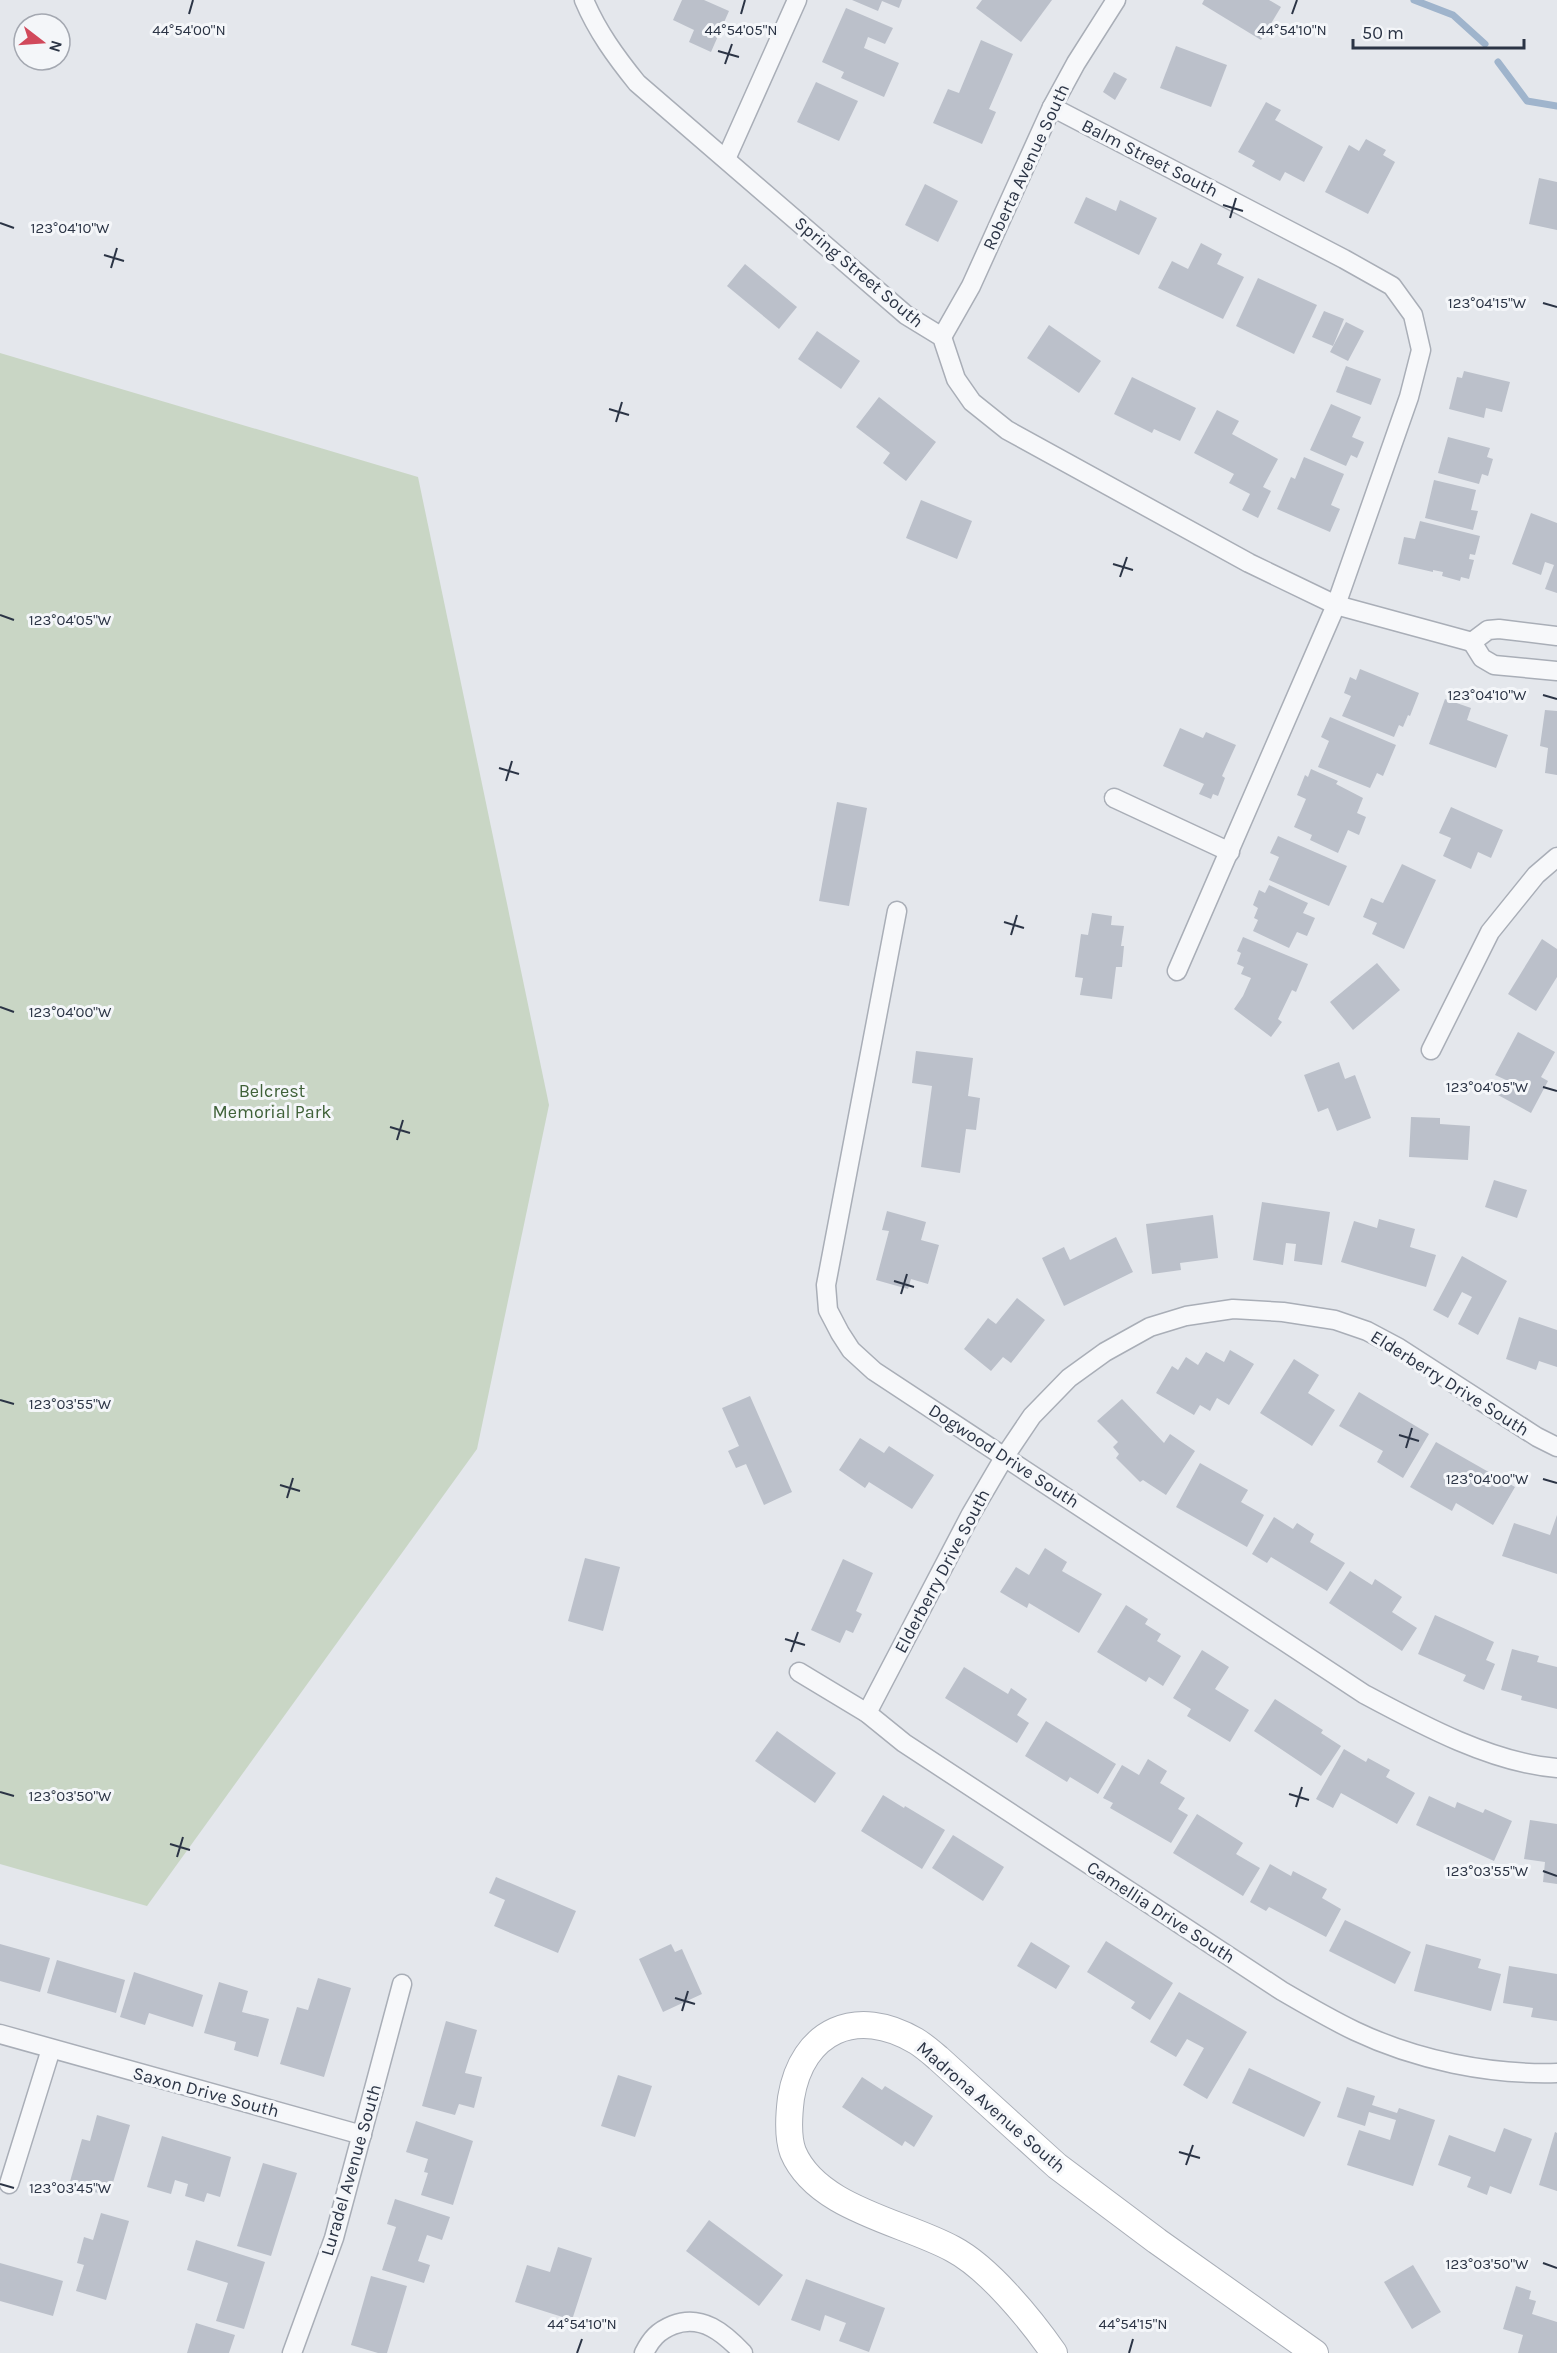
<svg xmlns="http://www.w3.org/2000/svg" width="1557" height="2353" font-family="Karla,sans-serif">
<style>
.green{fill:#c9d6c5}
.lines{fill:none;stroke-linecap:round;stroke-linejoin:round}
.stream{stroke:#9fb4cc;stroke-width:7}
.building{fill:#bbc0ca}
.street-casing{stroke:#a9aeb7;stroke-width:21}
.secondary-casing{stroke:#a9aeb7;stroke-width:28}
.street{stroke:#f7f8fa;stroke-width:18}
.secondary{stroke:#fff;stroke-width:26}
.ticks{fill:none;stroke:#2b3445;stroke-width:2}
.labels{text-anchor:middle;stroke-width:6;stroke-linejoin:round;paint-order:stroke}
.street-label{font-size:18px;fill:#2b3445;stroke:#f4f6f9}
.park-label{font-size:18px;fill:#3f6138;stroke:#f4f6f9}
.ticks-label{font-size:15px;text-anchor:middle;fill:#2b3445;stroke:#f4f6f9;stroke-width:6;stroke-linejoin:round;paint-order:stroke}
</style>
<rect width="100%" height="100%" fill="#e4e7ec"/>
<path class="green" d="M0,353L418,477L549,1105L477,1449L147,1906L0,1864Z"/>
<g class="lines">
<g class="stream">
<path d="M1414,0L1453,15L1485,44"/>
<path d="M1498,62L1527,101L1557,106"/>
</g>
</g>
<g class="building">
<path d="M682,0H704L729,11L711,52L689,42L694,30L673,20Z"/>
<path d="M852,0H902L899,8L882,1L878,11Z"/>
<path d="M982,0H1052L1021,42L976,8Z"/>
<path d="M1204,0H1269L1281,7L1261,40L1202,4Z"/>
<path d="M846,8L893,28L885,44L868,37L864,48L899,63L884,97L841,78L844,72L822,62Z"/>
<path d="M981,40L1013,54L989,109L996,112L982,144L933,123L948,89L959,93Z"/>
<path d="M1176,46L1227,65L1211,107L1160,88Z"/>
<path d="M1114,72L1127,79L1115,100L1103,92Z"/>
<path d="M816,82L858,101L839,141L797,122Z"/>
<path d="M1266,102L1281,110L1275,120L1323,147L1304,182L1285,172L1280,181L1252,166L1255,161L1238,152Z"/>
<path d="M1366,139L1386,150L1383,155L1395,162L1368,214L1325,192L1349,145L1359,151Z"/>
<path d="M1539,178L1557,182V230L1529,224Z"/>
<path d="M925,184L958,201L938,242L905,225Z"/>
<path d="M1086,197L1116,211L1120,200L1157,218L1139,255L1074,223Z"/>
<path d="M1201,243L1222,254L1217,264L1244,277L1223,319L1158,288L1172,261L1188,269Z"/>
<path d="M745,264L797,307L779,329L727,286Z"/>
<path d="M1258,278L1317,305L1294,354L1236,326Z"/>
<path d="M1324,311L1344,319L1333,346L1312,337Z"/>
<path d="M1346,322L1364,331L1348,361L1330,352Z"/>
<path d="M1049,325L1101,361L1079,393L1027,358Z"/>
<path d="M817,331L860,361L841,389L798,359Z"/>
<path d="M1346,366L1381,379L1371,405L1336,392Z"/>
<path d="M1464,371L1510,382L1502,412L1486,408L1484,418L1449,409L1457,377L1462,378Z"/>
<path d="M1132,377L1196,408L1180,441L1154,429L1152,433L1114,414Z"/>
<path d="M879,397L936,442L906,481L883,463L890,453L856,427Z"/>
<path d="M1331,404L1361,417L1352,437L1364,442L1357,458L1351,455L1346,466L1310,450Z"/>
<path d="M1217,410L1239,421L1232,434L1278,459L1263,487L1271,491L1258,518L1242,510L1250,494L1229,483L1234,474L1194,453Z"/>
<path d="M1448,437L1490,448L1487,457L1493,459L1488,476L1482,474L1479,484L1438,473Z"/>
<path d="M1304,457L1344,474L1331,505L1340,509L1330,532L1277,509L1291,477L1295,479Z"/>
<path d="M1434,480L1476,490L1471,510L1478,511L1473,530L1425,518Z"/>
<path d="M921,500L972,521L957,559L906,538Z"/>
<path d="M1531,513L1557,523V593L1545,589L1554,565L1545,562L1541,575L1512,564Z"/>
<path d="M1420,521L1480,536L1475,555L1470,554L1469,559L1474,560L1469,579L1461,577L1460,581L1442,576L1443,572L1433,570V572L1398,564L1404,537L1415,539Z"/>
<path d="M1360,669L1419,693L1410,716L1408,715L1403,727L1399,725L1394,737L1342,716L1351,696L1344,693L1350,677L1356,680Z"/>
<path d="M1445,699L1471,708L1467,720L1508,735L1496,768L1429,744Z"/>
<path d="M1545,710L1557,711V775L1545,773L1548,748L1540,746Z"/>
<path d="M1330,717L1396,745L1383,776L1377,773L1370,788L1318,767L1329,741L1321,737Z"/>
<path d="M1180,728L1203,738L1206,732L1236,745L1222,776L1225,778L1218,796L1213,794L1211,799L1199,794L1204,784L1163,766Z"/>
<path d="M1311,769L1338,781L1336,784L1363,798L1357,813L1366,817L1359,835L1348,830L1338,853L1310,840L1312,835L1294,827L1306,799L1297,795L1305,775L1308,777Z"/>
<path d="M837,802L867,808L849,906L819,901Z"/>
<path d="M1451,807L1503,830L1491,858L1478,852L1471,869L1443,856L1451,838L1439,833Z"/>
<path d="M1278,836L1347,866L1329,906L1269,880L1279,857L1270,853Z"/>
<path d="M1402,864L1436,880L1404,949L1372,934L1377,923L1363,917L1371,898L1383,903Z"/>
<path d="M1269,885L1308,903L1303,913L1315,918L1307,936L1297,932L1289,948L1253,931L1258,920L1254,918L1258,908L1253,905L1259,890L1265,893Z"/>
<path d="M1092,913L1112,916L1111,925L1124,926L1121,946H1124L1122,967H1116L1112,999L1080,995L1083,978L1075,977L1081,934L1088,935Z"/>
<path d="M1243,937L1308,964L1296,992L1292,990L1278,1019L1282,1022L1271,1037L1234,1009L1243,996L1251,978L1241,974L1244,967L1237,964L1241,953L1237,951Z"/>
<path d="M1542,939L1557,949V977L1536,1011L1508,994Z"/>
<path d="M1377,963L1400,990L1353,1030L1330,1002Z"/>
<path d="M1518,1032L1555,1052L1541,1077L1548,1081L1531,1113L1498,1095L1506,1080L1495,1075Z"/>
<path d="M916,1051L973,1058L968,1096L980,1098L976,1130L966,1129L960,1173L921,1167L932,1086L912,1083Z"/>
<path d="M1339,1062L1345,1079L1355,1075L1371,1118L1337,1131L1328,1108L1318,1112L1304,1075Z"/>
<path d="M1411,1117L1440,1118V1124L1470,1126L1468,1160L1409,1157Z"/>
<path d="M1494,1180L1527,1190L1517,1218L1485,1207Z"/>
<path d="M1262,1202L1330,1212L1322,1265L1294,1261L1296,1244L1286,1243L1283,1265L1253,1260Z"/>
<path d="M887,1211L926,1222L921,1240L939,1245L928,1284L911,1279L908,1289L876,1280L889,1231L882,1230Z"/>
<path d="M1213,1215L1218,1258L1180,1263L1181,1270L1152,1274L1146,1224Z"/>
<path d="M1379,1219L1415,1229L1410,1247L1436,1255L1426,1287L1341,1262L1354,1221L1377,1228Z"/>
<path d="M1116,1237L1133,1272L1064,1306L1042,1258L1064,1247L1070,1260Z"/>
<path d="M1462,1256L1507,1281L1478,1335L1458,1324L1472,1297L1462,1292L1448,1318L1433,1310Z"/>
<path d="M1017,1298L1045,1320L1011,1363L1003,1357L991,1371L964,1349L988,1318L996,1324Z"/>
<path d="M1519,1317L1557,1330V1367L1539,1361L1536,1370L1506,1359Z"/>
<path d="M1230,1350L1254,1364L1229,1405L1217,1398L1210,1411L1200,1405L1194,1415L1156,1393L1172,1366L1178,1370L1186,1357L1198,1365L1206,1352L1224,1362Z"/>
<path d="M1294,1359L1319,1375L1308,1393L1335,1410L1312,1446L1260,1413Z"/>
<path d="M1359,1392L1429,1434L1403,1478L1377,1462L1383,1451L1339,1426Z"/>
<path d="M750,1396L792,1492L764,1505L746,1464L736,1468L728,1451L739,1446L722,1408Z"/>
<path d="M1122,1399L1164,1443L1170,1434L1195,1451L1166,1495L1143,1480L1140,1482L1116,1458L1119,1454L1113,1447L1118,1442L1097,1421Z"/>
<path d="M860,1438L884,1453L889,1446L934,1475L912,1509L869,1482L865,1488L839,1470Z"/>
<path d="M1436,1442L1515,1487L1493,1525L1456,1503L1452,1511L1410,1487Z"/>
<path d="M1200,1463L1248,1490L1241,1502L1264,1515L1247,1547L1176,1507Z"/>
<path d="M1557,1515V1574L1502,1556L1514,1523L1550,1535Z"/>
<path d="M1274,1517L1293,1529L1297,1523L1314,1534L1310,1542L1345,1563L1327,1591L1271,1557L1267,1563L1252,1554Z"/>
<path d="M1045,1548L1067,1562L1062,1571L1102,1594L1079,1633L1029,1603L1027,1608L1000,1592L1016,1567L1029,1575Z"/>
<path d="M585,1558L620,1567L603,1631L568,1621Z"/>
<path d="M843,1559L873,1573L856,1611L862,1614L853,1633L846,1630L840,1643L811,1630Z"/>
<path d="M1350,1571L1372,1585L1375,1579L1402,1597L1392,1612L1417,1628L1402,1651L1329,1603Z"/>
<path d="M1126,1605L1148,1619L1145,1624L1161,1634L1157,1641L1181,1656L1163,1686L1149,1677L1146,1682L1097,1652Z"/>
<path d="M1435,1615L1494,1642L1486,1660L1495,1664L1484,1690L1463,1681L1466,1675L1418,1654Z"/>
<path d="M1512,1649L1539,1656L1537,1662L1557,1667V1709L1521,1700L1522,1696L1501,1690Z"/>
<path d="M1202,1650L1229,1667L1215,1689L1249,1710L1230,1742L1187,1716L1191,1709L1173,1698Z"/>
<path d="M964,1667L1008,1694L1011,1688L1027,1699L1017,1715L1029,1723L1017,1743L945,1698Z"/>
<path d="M1275,1699L1323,1730L1321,1733L1341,1746L1321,1776L1254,1731Z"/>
<path d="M1046,1721L1116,1764L1098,1794L1070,1777L1067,1782L1025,1756Z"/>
<path d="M777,1731L836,1773L815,1803L755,1761Z"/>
<path d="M1344,1749L1366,1762L1368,1758L1390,1770L1386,1777L1415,1793L1397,1824L1341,1793L1333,1808L1316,1799Z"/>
<path d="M1148,1759L1167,1771L1160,1783L1185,1798L1178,1809L1188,1815L1171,1843L1110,1808L1113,1803L1103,1798L1122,1765L1139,1775Z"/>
<path d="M883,1795L904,1808L905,1806L945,1830L922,1869L861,1831Z"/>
<path d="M1429,1796L1455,1808L1457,1802L1483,1813L1485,1809L1512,1821L1494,1861L1416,1825Z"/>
<path d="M1197,1814L1243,1843L1236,1854L1260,1868L1243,1896L1173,1853Z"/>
<path d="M1530,1820L1557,1824V1884L1543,1882L1545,1862L1524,1859Z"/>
<path d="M953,1835L1004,1867L983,1901L932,1868Z"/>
<path d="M1270,1864L1291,1876L1293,1871L1327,1889L1322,1898L1341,1909L1326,1937L1269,1907L1266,1911L1250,1902Z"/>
<path d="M496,1877L576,1911L558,1953L494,1926L505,1900L489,1893Z"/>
<path d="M1345,1920L1411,1952L1395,1984L1329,1951Z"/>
<path d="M1106,1941L1173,1983L1150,2020L1131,2008L1135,2002L1087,1972Z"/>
<path d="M1031,1942L1070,1966L1056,1989L1017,1966Z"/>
<path d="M0,1944L50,1958L40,1992L0,1981Z"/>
<path d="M671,1944L675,1952L682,1949L702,1994L663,2012L639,1959Z"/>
<path d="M1426,1944L1481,1959L1478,1968L1501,1974L1491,2011L1414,1991Z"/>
<path d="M57,1960L125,1980L116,2013L47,1993Z"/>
<path d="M1509,1966L1557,1974V2021L1531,2017L1533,2008L1503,2003Z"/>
<path d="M134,1972L203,1995L193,2027L149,2013L145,2025L120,2017Z"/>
<path d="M318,1978L351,1988L324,2077L280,2064L297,2007L308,2010Z"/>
<path d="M219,1982L248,1991L242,2012L269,2019L258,2057L234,2050L236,2042L204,2033Z"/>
<path d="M1179,1992L1247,2032L1207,2099L1183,2085L1204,2048L1187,2039L1176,2057L1150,2042Z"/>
<path d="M446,2021L477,2030L465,2073L482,2077L474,2108L459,2104L455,2115L422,2106Z"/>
<path d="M1249,2068L1321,2102L1304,2137L1232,2103Z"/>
<path d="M618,2075L652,2086L635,2137L601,2126Z"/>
<path d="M862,2077L882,2090L885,2086L933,2116L914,2147L905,2141L902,2146L842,2107Z"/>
<path d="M1347,2087L1375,2096L1372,2105L1397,2113L1399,2108L1435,2120L1413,2186L1347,2165L1359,2130L1390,2140L1396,2120L1369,2112L1365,2126L1337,2117Z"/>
<path d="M97,2115L130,2125L109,2196L69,2185L82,2139L90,2141Z"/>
<path d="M416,2121L473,2141L453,2205L421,2195L428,2173L424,2172L428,2159L406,2152Z"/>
<path d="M1504,2128L1532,2139L1511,2194L1490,2186L1487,2195L1467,2187L1471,2177L1438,2165L1449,2135L1495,2152Z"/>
<path d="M1555,2132L1557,2133V2191L1539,2185Z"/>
<path d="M162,2136L231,2157L220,2197L207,2193L204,2202L185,2196L188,2184L175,2180L171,2194L147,2187Z"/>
<path d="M263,2163L297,2173L271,2256L237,2246Z"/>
<path d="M395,2199L450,2217L442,2240L427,2235L418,2261L430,2265L424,2283L382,2270L396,2227L387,2224Z"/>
<path d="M101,2213L129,2221L106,2300L76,2291L84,2265L77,2263L84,2237L93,2240Z"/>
<path d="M709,2220L783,2275L759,2306L686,2251Z"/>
<path d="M196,2240L265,2262L244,2329L216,2321L228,2283L187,2270Z"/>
<path d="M558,2247L592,2258L572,2320L515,2302L527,2265L550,2272Z"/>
<path d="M0,2263L63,2281L53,2316L0,2301Z"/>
<path d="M1413,2265L1441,2312L1412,2329L1384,2282Z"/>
<path d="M371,2276L407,2286L387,2353H378L351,2345Z"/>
<path d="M806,2279L885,2308L869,2352L839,2341L846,2323L825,2315L820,2331L791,2320Z"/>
<path d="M1516,2286L1531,2291L1529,2299L1536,2301L1532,2314L1557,2322V2353H1518L1523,2335L1503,2329Z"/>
<path d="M196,2323L235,2335L229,2353H187Z"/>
</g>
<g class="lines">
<defs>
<g id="street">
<path d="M584,0C597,31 616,57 637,83L906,315L942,337L956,379L972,402L1007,430L1249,563L1336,605L1472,642"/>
<path d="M1052,107L1344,259L1392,286L1413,315L1421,350L1409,397L1336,605L1177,971"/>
<path d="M726,159L797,0"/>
<path d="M942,337L971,286L1052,107L1076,63L1116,0"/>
<path d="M1557,636L1499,629L1488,630L1472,642L1482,658L1494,665L1557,671"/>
<path d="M1114,798L1230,852"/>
<path d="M897,911L826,1285L828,1310L840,1333L851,1350L874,1371L1364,1694C1420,1724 1492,1763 1557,1768"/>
<path d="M1431,1050L1490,932L1536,875L1557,857"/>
<path d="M799,1672L867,1713L904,1743L1282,1991C1306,2005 1330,2019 1355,2031C1416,2060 1489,2075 1557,2073"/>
<path d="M867,1713L971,1514L1005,1456L1032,1416L1069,1378L1105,1352L1150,1327L1186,1316L1233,1309L1283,1312L1335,1320L1367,1331L1399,1348L1537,1437L1557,1447"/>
<path d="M0,2034L362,2135"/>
<path d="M9,2184L51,2049"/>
<path d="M292,2353L334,2238L402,1984"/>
<path d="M644,2353C651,2339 658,2331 673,2325C702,2314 724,2333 743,2353"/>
</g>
<path id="secondary" d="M1054,2353C1031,2320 989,2268 953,2249C904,2222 817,2209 793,2152C787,2136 789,2114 791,2098C802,2030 857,2006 916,2041C924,2046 931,2052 938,2058L1057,2166L1157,2241L1315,2353"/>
</defs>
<use href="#street" class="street-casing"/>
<use href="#secondary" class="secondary-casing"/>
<use href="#street" class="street"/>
<use href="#secondary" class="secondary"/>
</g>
<path class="ticks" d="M189,14L193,0M741,14L745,0M1292,14L1297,0M718,51L739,57M725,64L732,44M1223,205L1243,211M1230,218L1236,198M0,223L14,228M104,255L124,261M111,268L117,248M1543,303L1557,307M609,409L629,415M616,422L622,402M1113,564L1133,570M1120,577L1127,557M0,615L14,620M1543,695L1557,699M499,768L519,774M506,781L512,761M1004,922L1024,928M1011,935L1017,915M0,1007L14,1012M1543,1087L1557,1091M390,1127L410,1133M397,1140L403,1120M894,1281L914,1287M901,1294L907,1274M0,1400L14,1404M1399,1435L1419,1441M1406,1448L1412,1428M1543,1479L1557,1483M280,1485L300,1491M287,1498L293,1478M785,1639L805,1645M791,1652L798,1632M0,1792L14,1796M1289,1794L1309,1800M1296,1807L1302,1787M170,1844L190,1850M177,1857L183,1837M1543,1871L1557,1876M675,1998L695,2004M682,2011L688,1991M1179,2152L1200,2158M1186,2165L1193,2145M0,2184L14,2188M1543,2263L1557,2268M577,2353L582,2339M1129,2353L1133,2339"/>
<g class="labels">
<g class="street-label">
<text transform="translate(1150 158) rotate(27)" y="6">Balm Street South</text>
<text transform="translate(1026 167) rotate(-65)" y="6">Roberta Avenue South</text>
<text transform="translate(859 272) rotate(40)" y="6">Spring Street South</text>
<text transform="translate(1450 1383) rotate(32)" y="6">Elderberry Drive South</text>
<text transform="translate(1004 1456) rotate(33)" y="6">Dogwood Drive South</text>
<text transform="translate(942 1571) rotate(-62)" y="6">Elderberry Drive South</text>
<text transform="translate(1161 1912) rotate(33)" y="6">Camellia Drive South</text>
<text transform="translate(206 2092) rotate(15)" y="6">Saxon Drive South</text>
<text transform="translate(991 2107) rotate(41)" y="6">Madrona Avenue South</text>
<text transform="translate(351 2170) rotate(-74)" y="6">Luradel Avenue South</text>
</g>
<g class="park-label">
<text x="272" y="1097">Belcrest<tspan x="272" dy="21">Memorial Park</tspan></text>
</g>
</g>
<g class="ticks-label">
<text x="189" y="35">44°54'00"N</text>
<text x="741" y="35">44°54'05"N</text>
<text x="1292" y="35">44°54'10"N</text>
<text x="70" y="233">123°04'10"W</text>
<text x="1487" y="308">123°04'15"W</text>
<text x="70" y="625">123°04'05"W</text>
<text x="1487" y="700">123°04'10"W</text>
<text x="70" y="1017">123°04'00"W</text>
<text x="1487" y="1092">123°04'05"W</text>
<text x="70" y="1409">123°03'55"W</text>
<text x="1487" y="1484">123°04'00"W</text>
<text x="70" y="1801">123°03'50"W</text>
<text x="1487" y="1876">123°03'55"W</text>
<text x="70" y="2193">123°03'45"W</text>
<text x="1487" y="2269">123°03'50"W</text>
<text x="582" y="2329">44°54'10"N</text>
<text x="1133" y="2329">44°54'15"N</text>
</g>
<g transform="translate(42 42) rotate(107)"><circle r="28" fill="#f4f6f9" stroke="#a4a8b1" stroke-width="1.5"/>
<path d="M0-4.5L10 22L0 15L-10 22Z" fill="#d1495b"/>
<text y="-9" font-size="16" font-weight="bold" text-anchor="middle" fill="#2b3445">N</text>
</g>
<path d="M1353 39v9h171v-9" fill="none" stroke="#2b3445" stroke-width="3"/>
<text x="1362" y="39" font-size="18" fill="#2b3445" stroke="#f4f6f9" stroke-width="4.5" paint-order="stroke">50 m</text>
</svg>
